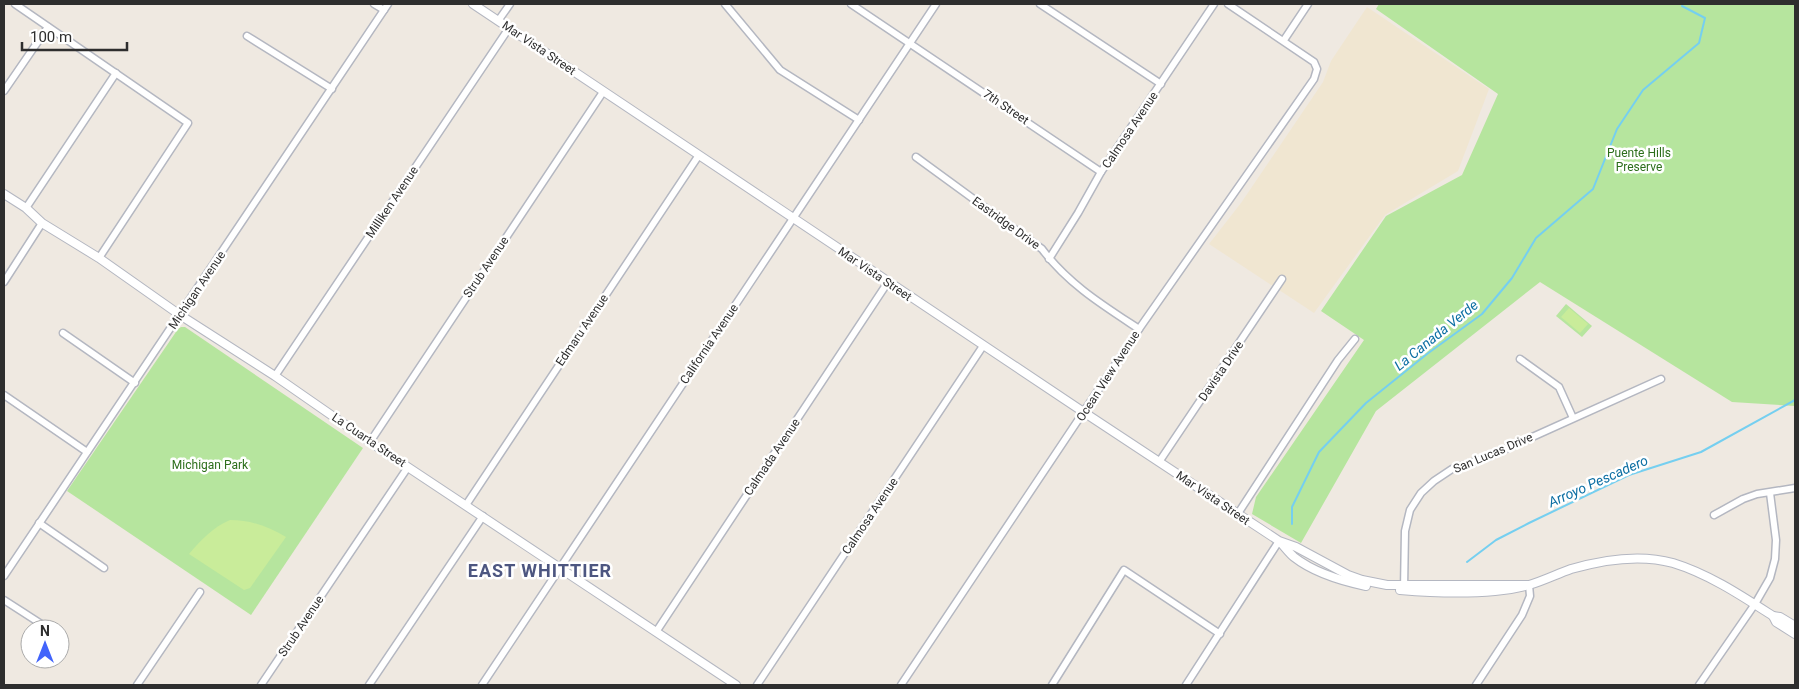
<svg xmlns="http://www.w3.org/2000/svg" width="1799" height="689" font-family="Roboto,sans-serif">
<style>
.education{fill:#f0e6d1}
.green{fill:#b6e59e}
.pitch{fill:#c9ec9a}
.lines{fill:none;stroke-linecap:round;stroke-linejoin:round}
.stream{stroke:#75cff0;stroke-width:2}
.minor-casing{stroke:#b4b7c1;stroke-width:9}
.tertiary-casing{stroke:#b4b7c1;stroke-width:10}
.minor{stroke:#fff;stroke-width:6}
.tertiary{stroke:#fff;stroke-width:8}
.labels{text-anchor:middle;stroke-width:5;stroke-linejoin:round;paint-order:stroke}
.street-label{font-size:12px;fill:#2e2e2e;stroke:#fff}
.park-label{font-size:12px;fill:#2c6e1b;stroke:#fff}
.water-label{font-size:14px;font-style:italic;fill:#0d6fa3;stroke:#fff}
.district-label{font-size:18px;font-weight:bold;letter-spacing:1px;fill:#4d5680;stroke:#fff}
</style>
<rect width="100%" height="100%" fill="#efe9e1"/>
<path class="education" d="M1367,7L1489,89L1458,171L1385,215L1314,313L1209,244L1241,203L1323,82L1331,61Z"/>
<g class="green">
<path d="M1379,4H1795V406L1732,402L1540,282L1376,411L1301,543L1252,514L1256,497L1364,340L1321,311L1386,216L1462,175L1498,94L1376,9Z"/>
<path d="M1566,304L1592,326L1582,337L1556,316Z"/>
<path d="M181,327H185L363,448L251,615L67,491L178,329Z"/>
</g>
<g class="pitch">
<path d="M1569,308L1588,324L1580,333L1561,317Z"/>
<path d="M230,520C252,520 268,527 286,537L250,588L244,590L189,554C201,540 213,527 230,520Z"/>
</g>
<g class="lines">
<g class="stream">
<path d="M1292,524V507L1319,452L1366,403L1427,354L1482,314L1512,278L1536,238L1593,189L1617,129L1643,90L1699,43L1705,18L1682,6"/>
<path d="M1467,562L1496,540L1529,523L1629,475L1701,452L1795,400"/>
</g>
<defs>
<g id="minor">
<path d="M15,4L188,123L99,258"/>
<path d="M374,4L384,10"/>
<path d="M725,4L780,70L859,120"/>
<path d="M851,4L1101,172"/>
<path d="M1040,4L1161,84"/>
<path d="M498,21L510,4"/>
<path d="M247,36L332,89"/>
<path d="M1284,40L1308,4"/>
<path d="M4,91L48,27"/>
<path d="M916,157L1042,249C1068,284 1104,306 1139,329"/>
<path d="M26,208L116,73"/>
<path d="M1049,259L1078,213L1101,172L1214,4"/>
<path d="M4,282L42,223"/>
<path d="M63,333L135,383"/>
<path d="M1520,359L1559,387L1573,418"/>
<path d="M275,376L509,28"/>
<path d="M4,395L87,452"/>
<path d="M370,442L603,92"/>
<path d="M1159,462L1282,279"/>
<path d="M466,505L699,155"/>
<path d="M1237,515L1338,360L1355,339"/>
<path d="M1714,515L1743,499L1757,494L1795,488"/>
<path d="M39,523L104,568"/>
<path d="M4,576L388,4"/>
<path d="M1404,589L1405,531L1410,510L1421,493L1434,481L1452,469L1488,457L1661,379"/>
<path d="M4,600L49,629"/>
<path d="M656,632L888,282"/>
<path d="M137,685L200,592"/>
<path d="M261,685L408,467"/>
<path d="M369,685L483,516"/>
<path d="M482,685L936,4"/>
<path d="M757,685L983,346"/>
<path d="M901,685L1139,329L1314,79L1317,69L1314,62L1228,4"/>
<path d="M1052,685L1124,570L1220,634"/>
<path d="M1186,685L1279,541"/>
<path d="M1476,685L1522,615L1530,596L1529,585"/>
<path d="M1699,685L1755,604L1770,578L1775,559L1776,540L1770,493"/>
</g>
<g id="tertiary">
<path d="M473,4L1085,413L1279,541L1296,547L1348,575L1362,580L1387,585H1529"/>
<path d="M4,194L26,208L42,223L99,258L180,315L275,376L370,442L736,685"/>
<path d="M1280,542C1285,547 1289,553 1294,557C1313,572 1342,581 1366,586"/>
<path d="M1400,590C1437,593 1493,595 1529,585C1543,581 1557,574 1571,569C1602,560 1641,554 1673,563C1709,574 1742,596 1773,616L1776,622L1795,634"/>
<path d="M1773,616L1780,617L1795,626"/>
</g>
</defs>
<use href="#minor" class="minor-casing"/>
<use href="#tertiary" class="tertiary-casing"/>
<use href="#minor" class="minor"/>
<use href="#tertiary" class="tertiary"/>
</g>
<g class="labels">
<g class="street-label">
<text transform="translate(539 48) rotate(34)" y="4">Mar Vista Street</text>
<text transform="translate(1006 107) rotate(34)" y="4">7th Street</text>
<text transform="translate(1130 130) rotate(-56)" y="4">Calmosa Avenue</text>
<text transform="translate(392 202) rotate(-56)" y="4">Milliken Avenue</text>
<text transform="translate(1006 223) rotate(36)" y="4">Eastridge Drive</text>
<text transform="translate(486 267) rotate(-56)" y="4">Strub Avenue</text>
<text transform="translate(875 274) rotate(34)" y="4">Mar Vista Street</text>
<text transform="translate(197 290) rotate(-56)" y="4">Michigan Avenue</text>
<text transform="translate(582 330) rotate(-56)" y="4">Edmaru Avenue</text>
<text transform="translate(709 344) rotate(-56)" y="4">California Avenue</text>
<text transform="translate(1221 371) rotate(-56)" y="4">Davista Drive</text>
<text transform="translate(1108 376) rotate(-57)" y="4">Ocean View Avenue</text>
<text transform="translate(369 440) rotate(34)" y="4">La Cuarta Street</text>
<text transform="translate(1493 453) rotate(-23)" y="4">San Lucas Drive</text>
<text transform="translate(772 457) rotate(-56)" y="4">Calmada Avenue</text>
<text transform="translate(1213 498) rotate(34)" y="4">Mar Vista Street</text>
<text transform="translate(870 516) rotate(-56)" y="4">Calmosa Avenue</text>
<text transform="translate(301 626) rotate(-56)" y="4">Strub Avenue</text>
</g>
<g class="park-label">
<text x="1639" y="157">Puente Hills<tspan x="1639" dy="14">Preserve</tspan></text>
<text x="210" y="469">Michigan Park</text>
</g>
<g class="water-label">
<text transform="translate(1436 335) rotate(-39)" y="5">La Canada Verde</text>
<text transform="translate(1598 481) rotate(-24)" y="5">Arroyo Pescadero</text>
</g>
<g class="district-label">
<text x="540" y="577">EAST WHITTIER</text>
</g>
</g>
<rect width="1799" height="689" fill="none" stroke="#2e2e2e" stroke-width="10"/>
<g transform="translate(45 644)"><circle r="24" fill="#ffffff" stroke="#ababab"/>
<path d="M0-4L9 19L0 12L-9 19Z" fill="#4264fb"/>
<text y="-8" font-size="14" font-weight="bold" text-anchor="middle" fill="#2e2e2e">N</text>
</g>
<path d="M22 42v8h105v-8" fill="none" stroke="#2e2e2e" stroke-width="2.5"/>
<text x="30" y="42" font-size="15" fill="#2e2e2e" stroke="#ffffff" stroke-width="4" paint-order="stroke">100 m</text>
</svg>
